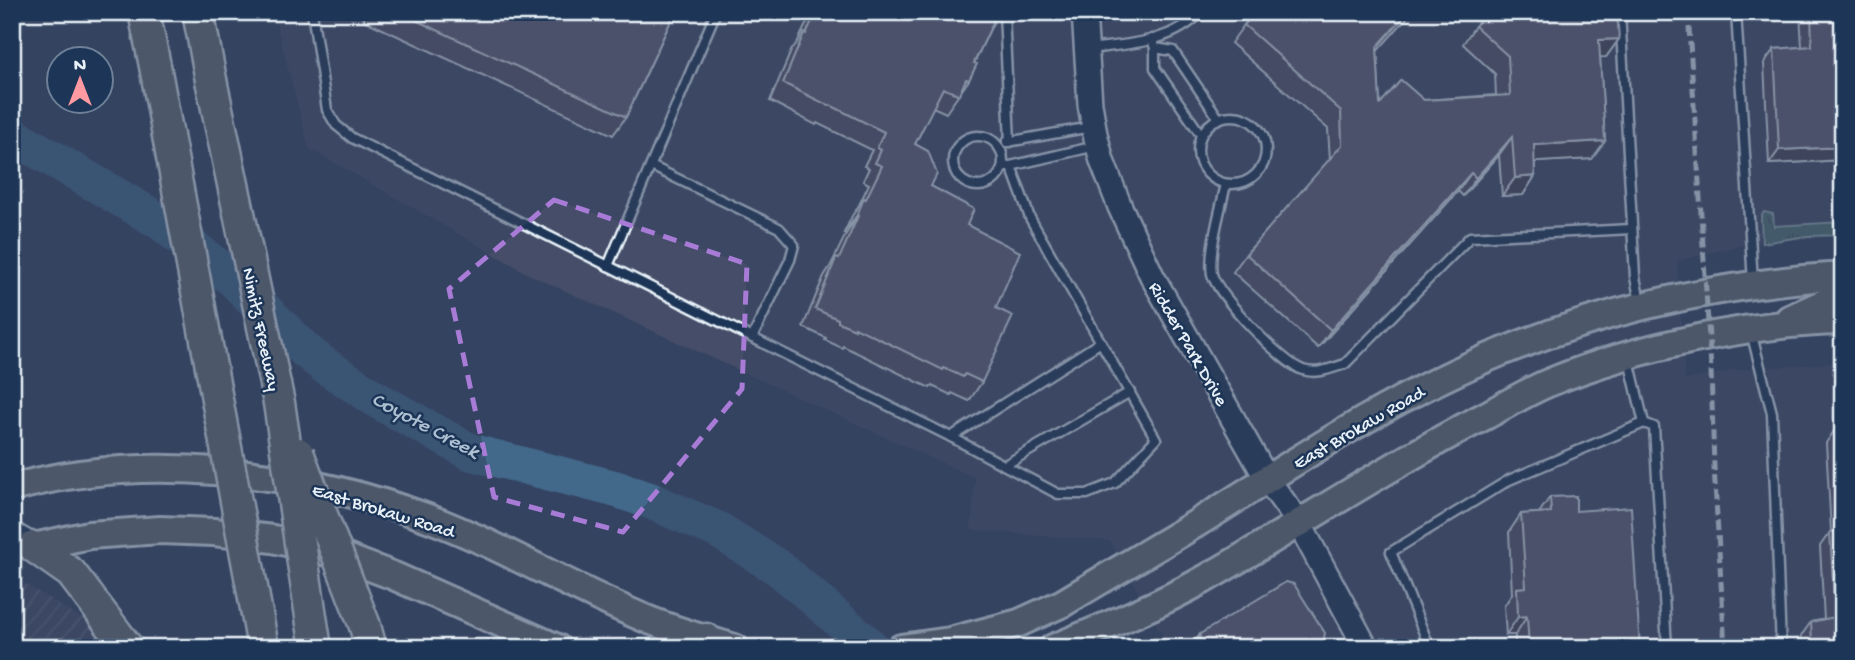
<svg xmlns="http://www.w3.org/2000/svg" width="1855" height="660" font-family="'Gochi Hand',sans-serif">
<style>
.built{fill:#444d68}
.industrial{fill:url(#industrial-furrows)}
.grass{fill:url(#grass-tufts);stroke:#9db3b7;stroke-width:2}
.lines{fill:none;stroke-linecap:round;stroke-linejoin:round}
.river{stroke:#43678a;stroke-width:37}
.lane-casing{stroke:#e8f1f8;stroke-width:13}
.secondary-casing{stroke:#e8f1f8;stroke-width:28}
.primary-casing{stroke:#e8f1f8;stroke-width:32}
.highway-casing{stroke:#e8f1f8;stroke-width:35}
.lane{stroke:#1d3557;stroke-width:8}
.secondary{stroke:#1d3557;stroke-width:23}
.primary{stroke:#6b6f75;stroke-width:26}
.highway{stroke:#6b6f75;stroke-width:30}
.rail{stroke:#e8f1f8;stroke-width:5;stroke-dasharray:10 5;stroke-linecap:butt}
.highway-bridge-casing{stroke:#e8f1f8;stroke-width:35;stroke-linecap:butt}
.highway-bridge{stroke:#6b6f75;stroke-width:30}
.wall{fill:#5a5568;stroke:#e8f1f8;stroke-width:2}
.shaded-wall{fill:#4a4555;stroke:#e8f1f8;stroke-width:2}
.building{fill:#696379;stroke:#e8f1f8;stroke-width:2}
.marked{fill:none;stroke:#a77bd6;stroke-width:5;stroke-dasharray:14 9;stroke-linejoin:round}
.labels{text-anchor:middle;stroke-width:5;stroke-linejoin:round;paint-order:stroke}
.street-label{font-size:19px;fill:#e8f1f8;stroke:#1d3557}
.water-label{font-size:21px;font-style:italic;fill:#aec1d2;stroke:#1d3557}
</style>
<defs>
<pattern id="industrial-furrows" width="10" height="10" patternUnits="userSpaceOnUse" patternTransform="scale(1.75)"><rect width="10" height="10" fill="#444d68"/><path d="M-1 1l2-2M0 10L10 0M9 11l2-2" fill="none" stroke="#5f677e"/></pattern>
<pattern id="grass-tufts" width="24" height="20" patternUnits="userSpaceOnUse" patternTransform="scale(1.75)"><rect width="24" height="20" fill="#527576"/><path d="M3 7l-1-3M5 7V3M7 7l1-3M15 17l-1-3M17 17v-4M19 17l1-3" fill="none" stroke="#4c5e60"/></pattern>
</defs>
<rect width="100%" height="100%" fill="#344361"/>
<filter id="ink" filterUnits="userSpaceOnUse"><feTurbulence type="fractalNoise" baseFrequency=".0143" numOctaves="2"/><feDisplacementMap in="SourceGraphic" scale="14" xChannelSelector="R" yChannelSelector="G"/><feConvolveMatrix kernelMatrix="1 2 1 2 8 2 1 2 1" color-interpolation-filters="sRGB"/></filter>
<g filter="url(#ink)">
<path class="built" d="M273,12H1843V235L1737,246L1677,261L1685,380L1737,370L1843,362V648H1169L1110,541L971,530L975,478L530,275L309,148Z"/>
<path class="industrial" d="M26,584L87,622L108,648H12V587Z"/>
<path class="grass" d="M1764,212L1773,214L1774,226L1843,222V235L1807,236L1762,243L1761,217Z"/>
<g class="lines">
<path class="river" d="M12,135L161,222L234,280L306,351L324,365L379,401L470,452L616,489L651,501L718,530L780,569L872,648"/>
<defs>
<g id="lane">
<path d="M312,12L327,110L336,125L352,138L951,437L1058,494H1087L1115,483L1156,439L1030,218L1011,166"/>
<path d="M1004,12L1010,142"/>
<path d="M1620,12L1635,277L1640,302"/>
<path d="M1736,12L1753,282"/>
<path d="M1152,39L1155,48V68L1201,135"/>
<path d="M1155,48L1173,51L1219,119"/>
<path d="M1089,49C1129,44 1172,43 1201,12"/>
<circle cx="1232" cy="150" r="34"/>
<circle cx="978" cy="161" r="25"/>
<path d="M1007,142L1091,127"/>
<path d="M651,166L779,228L794,245L790,260L752,338"/>
<path d="M1006,167L1096,146"/>
<path d="M1226,184C1221,207 1208,253 1212,274C1217,295 1283,364 1303,370C1317,375 1332,368 1345,364L1470,237L1632,229"/>
<path d="M608,266L716,12"/>
<path d="M1751,332L1772,413L1781,648"/>
<path d="M1629,360L1644,423"/>
<path d="M951,437L1101,342"/>
<path d="M1005,465L1130,392"/>
<path d="M1430,648L1391,552L1509,480L1644,423L1654,427L1667,648"/>
</g>
<g id="secondary">
<path d="M1084,12L1090,104L1095,134L1102,161L1120,207L1152,276L1267,479L1299,523L1366,648"/>
<path d="M12,534L34,547"/>
</g>
<g id="primary">
<path d="M1789,319L1826,302L1843,301"/>
<path d="M12,488C144,451 301,471 428,518C503,546 571,588 644,618C673,630 704,639 735,648"/>
<path d="M34,547L89,535L160,530L214,532L273,539L333,553L394,576L557,648"/>
<path d="M901,648L950,641L1019,623L1063,603C1119,569 1176,537 1231,502C1319,446 1407,390 1504,351C1612,307 1726,283 1843,276"/>
<path d="M1053,648C1104,627 1155,607 1203,580C1298,526 1389,465 1487,415C1507,404 1527,392 1548,383C1635,347 1749,323 1843,321"/>
</g>
<g id="highway">
<path d="M144,12L155,66"/>
<path d="M198,12L211,80"/>
<path d="M34,547L71,573L128,648"/>
<path d="M257,614L263,648"/>
<path d="M312,623L316,648"/>
<path d="M365,626L371,648"/>
<path d="M705,648L706,639"/>
</g>
</defs>
<use href="#lane" class="lane-casing"/>
<use href="#secondary" class="secondary-casing"/>
<use href="#primary" class="primary-casing"/>
<use href="#highway" class="highway-casing"/>
<use href="#lane" class="lane"/>
<use href="#secondary" class="secondary"/>
<use href="#primary" class="primary"/>
<use href="#highway" class="highway"/>
<path class="rail" d="M1688,12L1711,369L1714,467L1725,648"/>
<defs>
<g id="highway-bridge">
<path d="M155,66L257,614"/>
<path d="M211,80L279,403L312,623"/>
<path d="M298,453L365,626"/>
</g>
</defs>
<use href="#highway-bridge" class="highway-bridge-casing"/>
<use href="#highway-bridge" class="highway-bridge"/>
</g>
<g class="wall">
<path d="M367,12H675L626,117L613,135L363,20Z"/>
<path d="M812,12H998L974,63L969,80L946,113L933,107L915,144L931,186L967,225L996,308L982,382L969,401L952,393L951,395L932,386L930,388L843,346L842,348L825,340L826,338L803,327L824,276L831,265L846,234L844,233L852,216L859,205L869,184L863,181L869,168L864,166L872,150L817,123L816,125L770,101L791,51L798,41Z"/>
<path d="M1255,12H1412L1377,51L1380,104L1424,100L1496,95L1495,74L1463,44L1475,26L1619,39L1606,57H1600L1605,141L1592,159L1535,162V176L1523,195L1502,196L1499,155L1463,196L1458,191L1318,348L1233,272L1246,254L1330,160L1328,129L1231,43L1244,25Z"/>
<path d="M1800,12H1843V160L1769,164L1764,63L1774,49L1802,47Z"/>
<path d="M1836,428H1843V648H1802L1801,636L1811,622L1824,620L1820,546L1830,532H1831L1826,443Z"/>
<path d="M1550,497L1576,511L1640,648H1515V635H1506L1504,606L1512,594L1509,532L1521,514L1539,513Z"/>
<path d="M1200,634L1323,643L1320,648H1191Z"/>
</g>
<g class="shaded-wall">
<path d="M1408,12H1412L1364,66L1377,47Z"/>
<path d="M1619,39L1606,57L1586,58L1599,40Z"/>
<path d="M1512,137L1499,155L1463,196L1476,178Z"/>
<path d="M1605,141L1592,159L1521,163L1534,145Z"/>
<path d="M1843,147V160L1769,164L1779,150Z"/>
<path d="M1471,173L1458,191L1318,348L1331,330Z"/>
<path d="M1535,176L1523,195L1502,196L1515,178Z"/>
<path d="M857,215L858,216L846,234L844,233Z"/>
<path d="M1527,616L1515,635H1506L1518,617Z"/>
<path d="M1843,641V648H1809L1812,643Z"/>
</g>
<g class="building">
<path d="M398,12H675L626,117Z"/>
<path d="M816,12H998L974,63L977,64L969,80L966,79L959,95L943,88L915,144L928,151L937,174L931,186L974,209L967,225L1020,252L996,308L1013,316L982,382L965,374L963,377L944,368L943,370L855,327V329L838,322V319L815,309L836,258L839,259L858,216L857,215L864,198L866,199L882,166L875,163L881,150L877,148L884,132L830,105L829,106L783,83L804,33L806,34Z"/>
<path d="M1255,12H1408L1377,47L1380,104L1401,80L1424,100L1510,95L1508,56L1475,26L1488,12H1617L1619,39L1599,40L1605,141L1534,145L1535,176L1515,178L1512,137L1476,178L1471,173L1331,330L1246,254L1342,145L1341,111L1244,25Z"/>
<path d="M1811,12H1843V147L1779,150L1774,49L1812,46Z"/>
<path d="M1836,428H1843V641L1812,643L1811,622L1835,617L1830,532L1842,531Z"/>
<path d="M1576,496V511L1631,507L1640,648H1529L1527,616L1518,617L1517,588L1526,587L1521,514L1551,512L1550,497Z"/>
<path d="M1286,582L1294,584L1325,633L1323,643L1316,648H1202L1199,643L1200,634Z"/>
</g>
</g>
<path d="M0 0H1855V660H0ZM554,200L747,264L742,389L623,532L494,497L449,289Z" fill="#344361" fill-opacity=".55" fill-rule="evenodd"/>
<path class="marked" d="M554,200L747,264L742,389L623,532L494,497L449,289Z"/>
<g class="labels">
<g class="street-label">
<text transform="translate(263 329) rotate(78)" y="7">Nimitz Freeway</text>
<text transform="translate(1190 343) rotate(60)" y="7">Ridder Park Drive</text>
<text transform="translate(1358 426) rotate(-30)" y="7">East Brokaw Road</text>
<text transform="translate(384 509) rotate(17)" y="7">East Brokaw Road</text>
</g>
<g class="water-label">
<text transform="translate(426 424) rotate(28)" y="7">Coyote Creek</text>
</g>
</g>
<rect width="1855" height="660" fill="none" stroke="#1d3557" stroke-width="42"/>
<rect x="21" y="21" width="1813" height="618" fill="none" stroke="#e8f1f8" stroke-width="2.5" filter="url(#ink)"/>
<g transform="translate(80 80)"><circle r="33" fill="#1d3557" stroke="#6e8097" stroke-width="2"/>
<path d="M0-5L12 26L0 18L-12 26Z" fill="#ff9aa2"/>
<text y="-10" font-size="19" font-weight="bold" text-anchor="middle" fill="#e8f1f8">N</text>
</g>
</svg>
